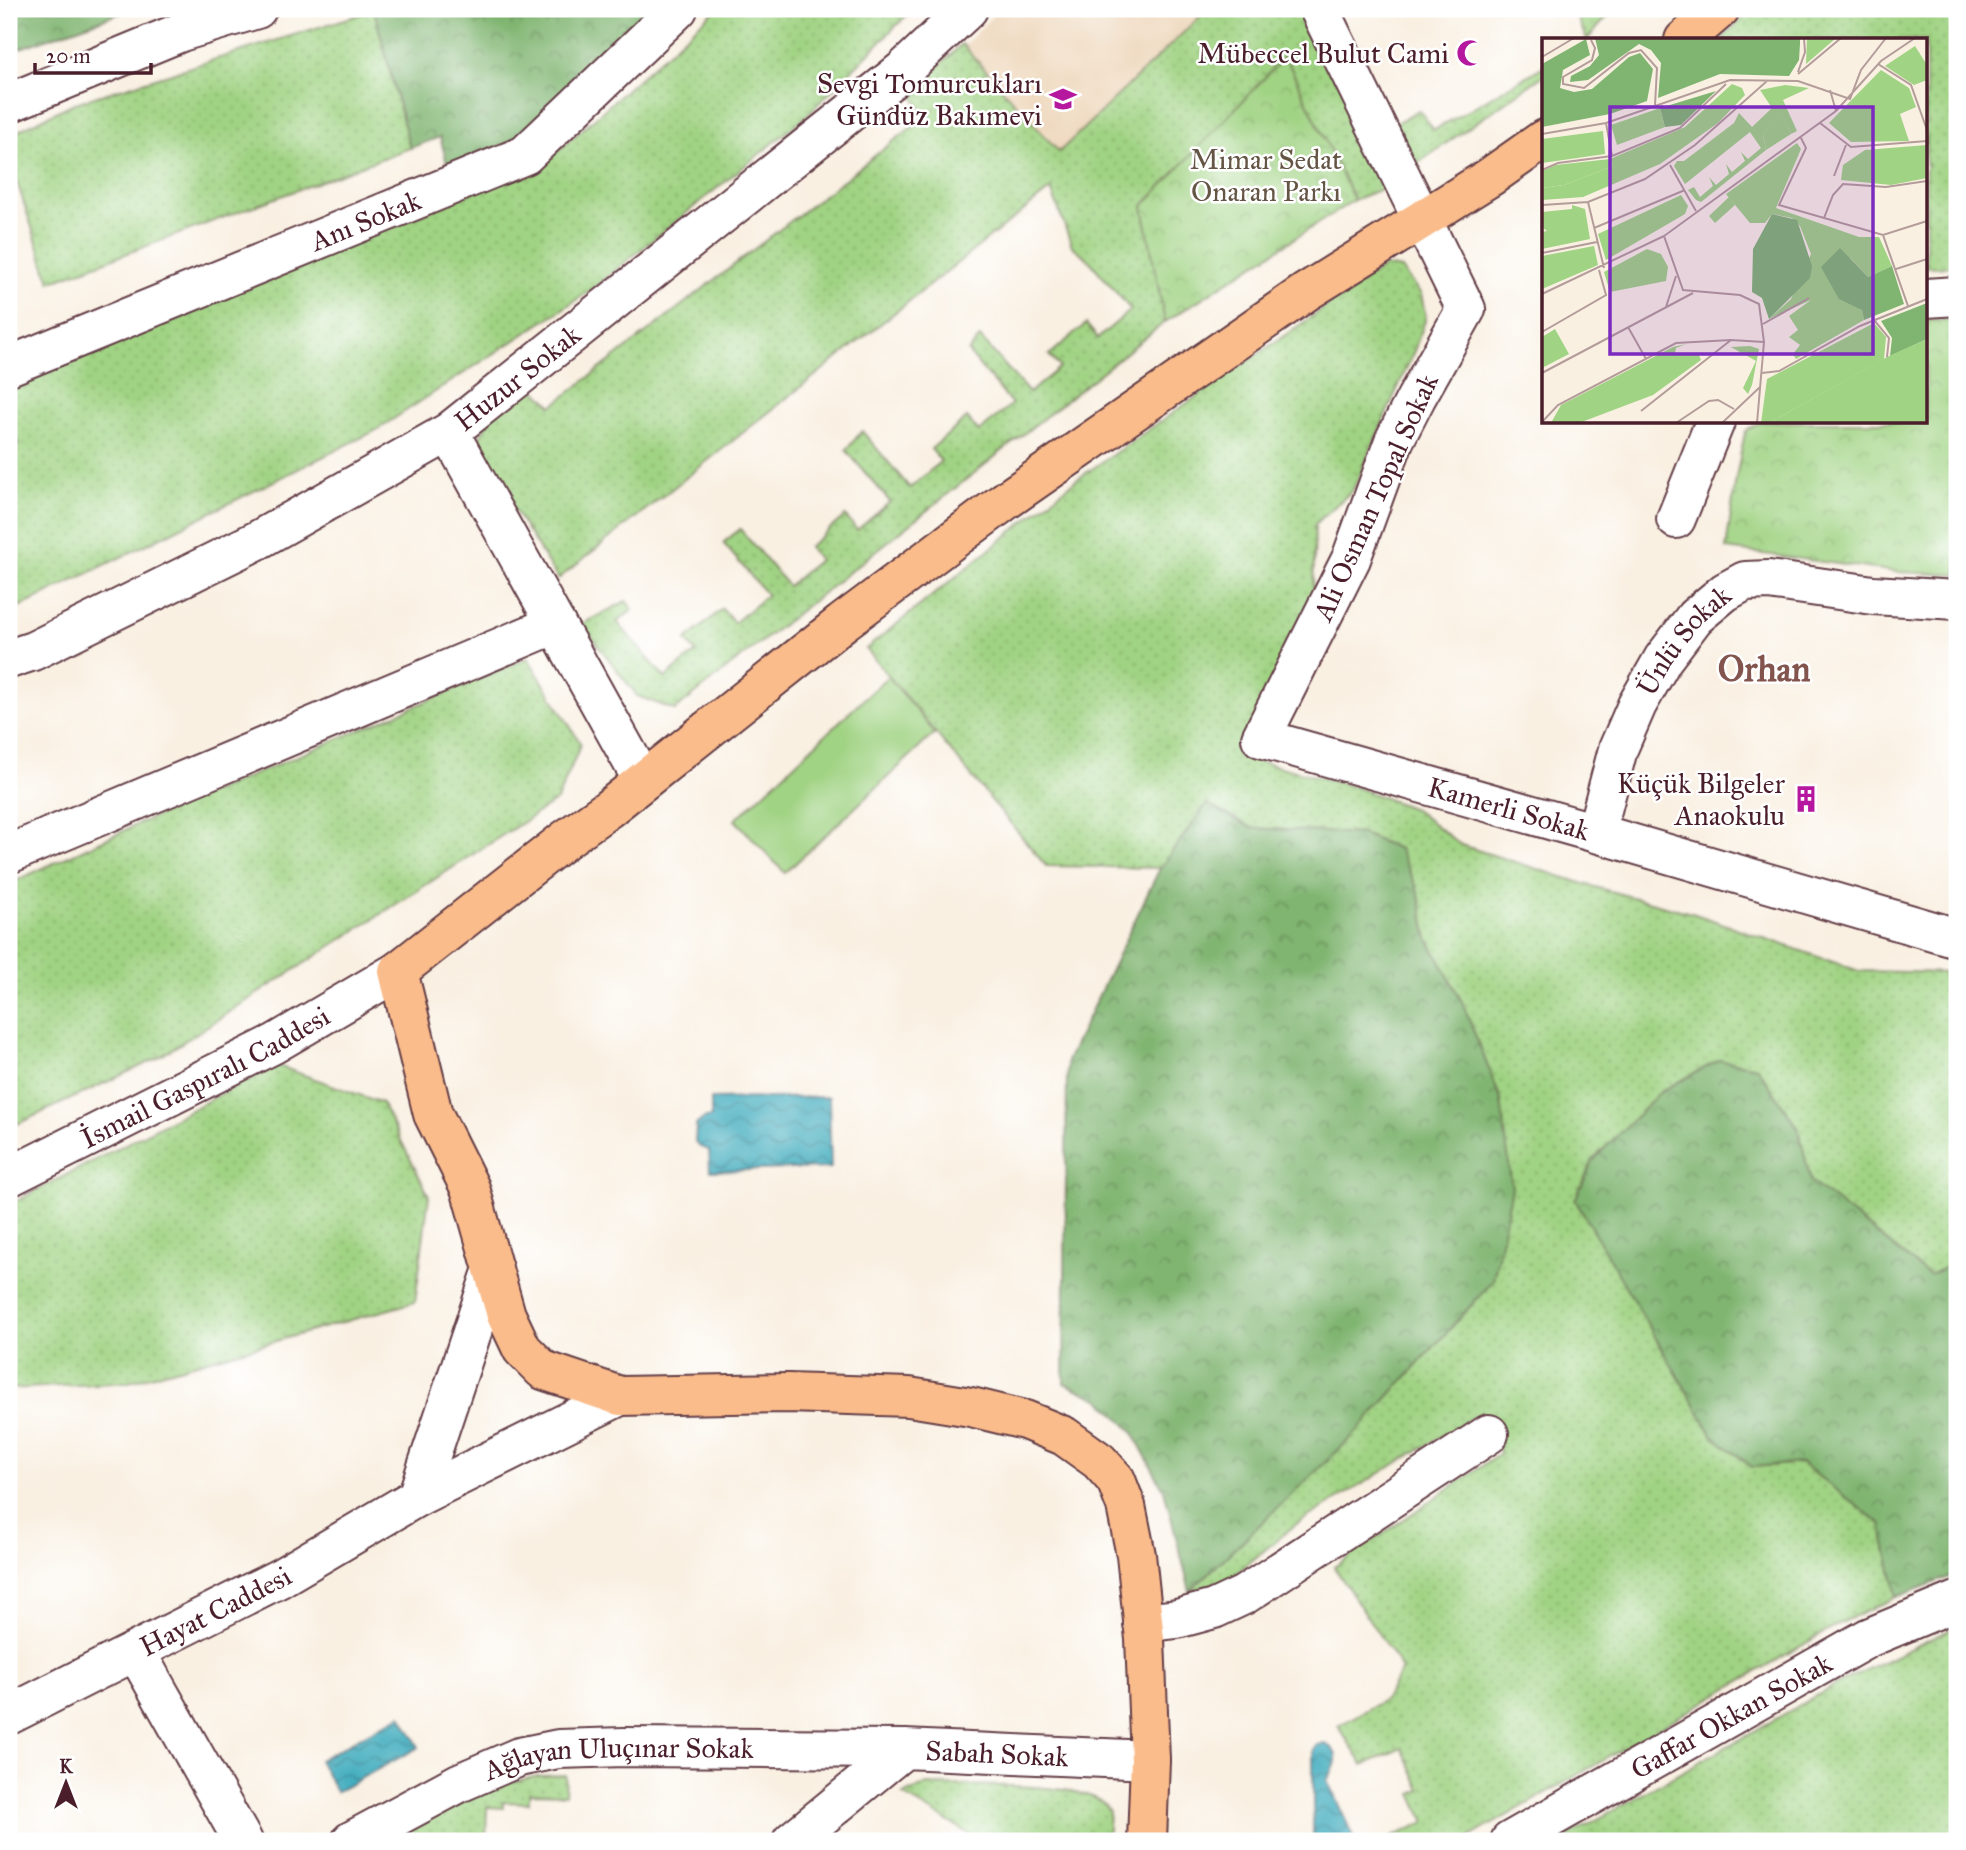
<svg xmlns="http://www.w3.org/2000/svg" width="1966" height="1850" font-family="'IM FELL Great Primer',serif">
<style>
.built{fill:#eed7bb}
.grass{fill:url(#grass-dots);stroke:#757957;stroke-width:2}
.forest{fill:url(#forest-crowns);stroke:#656a4e;stroke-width:2}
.park{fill:url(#park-crowns);stroke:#757957;stroke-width:2}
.pitch{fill:#a0d383;stroke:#757957;stroke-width:2}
.water{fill:url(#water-waves);stroke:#446674;stroke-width:2}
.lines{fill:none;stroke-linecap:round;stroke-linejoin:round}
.minor-casing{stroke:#643e46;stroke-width:42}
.major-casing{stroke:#643e46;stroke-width:42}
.minor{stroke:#fff;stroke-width:38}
.major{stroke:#fabc8b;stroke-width:38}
.labels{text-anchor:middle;stroke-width:5;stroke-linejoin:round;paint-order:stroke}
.poi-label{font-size:28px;fill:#4a1f2b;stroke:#fff;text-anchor:end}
.park-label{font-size:28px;fill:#645545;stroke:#fff}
.street-label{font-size:28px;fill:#4a1f2b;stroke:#fff}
.district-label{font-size:35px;font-weight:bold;fill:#82544d;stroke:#fff}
.inset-road{fill:none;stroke:#b39c99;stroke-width:2}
.view{fill:#7b2cbf;fill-opacity:0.15;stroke:#7b2cbf;stroke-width:3.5}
.inset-edge{fill:none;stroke:#4a1f2b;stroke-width:3.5}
</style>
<defs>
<pattern id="grass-dots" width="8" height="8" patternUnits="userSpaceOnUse" patternTransform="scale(1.75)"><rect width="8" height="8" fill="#a0d383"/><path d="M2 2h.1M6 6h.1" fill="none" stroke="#8bb571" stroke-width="1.8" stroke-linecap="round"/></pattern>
<pattern id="forest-crowns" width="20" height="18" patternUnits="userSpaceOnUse" patternTransform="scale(1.75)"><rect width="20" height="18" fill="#80b571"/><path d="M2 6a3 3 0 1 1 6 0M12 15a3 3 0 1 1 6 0" fill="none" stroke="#6b935d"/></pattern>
<pattern id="park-crowns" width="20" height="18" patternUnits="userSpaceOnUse" patternTransform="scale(1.75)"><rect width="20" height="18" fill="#a0d383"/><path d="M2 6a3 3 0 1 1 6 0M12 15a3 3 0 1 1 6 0" fill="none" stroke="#8bb571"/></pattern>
<pattern id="water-waves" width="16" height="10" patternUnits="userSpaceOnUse" patternTransform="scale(1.75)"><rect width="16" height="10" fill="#3facbd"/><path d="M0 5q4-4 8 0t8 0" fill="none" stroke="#378b9a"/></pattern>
</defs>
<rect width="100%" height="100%" fill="#fff"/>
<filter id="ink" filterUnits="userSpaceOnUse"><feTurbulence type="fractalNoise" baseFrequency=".0143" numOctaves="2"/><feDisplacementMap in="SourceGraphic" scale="14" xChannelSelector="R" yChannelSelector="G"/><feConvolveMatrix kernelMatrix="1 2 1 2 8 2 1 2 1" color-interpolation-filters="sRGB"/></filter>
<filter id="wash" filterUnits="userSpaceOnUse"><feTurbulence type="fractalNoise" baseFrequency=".00686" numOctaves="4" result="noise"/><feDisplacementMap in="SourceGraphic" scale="28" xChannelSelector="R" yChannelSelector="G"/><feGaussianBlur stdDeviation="1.57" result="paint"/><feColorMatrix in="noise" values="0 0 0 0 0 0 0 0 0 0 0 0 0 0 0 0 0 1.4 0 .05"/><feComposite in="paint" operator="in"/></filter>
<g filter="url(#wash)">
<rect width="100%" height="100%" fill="#f9f0e2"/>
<path class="built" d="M999,9H1208L1059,152L964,46Z"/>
<g class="grass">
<path d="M716,9H913L804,118L587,293L375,431L24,605L9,610V450L19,445L9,422V386L456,200L557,152Z"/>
<path d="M1208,9H1318L1394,184L1354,200L1285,56L1143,206L1165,322L675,710L637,696L582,624L626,601L633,610L617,622L665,678L696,652L686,640L722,609L734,623L767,595L723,543L740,529L788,586L819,560L809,547L845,516L857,530L890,502L846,450L862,431L910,488L941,461L931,449L967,418L979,432L1012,404L968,352L980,337L1029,393L1060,367L1049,355L1086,324L1098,338L1131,310L1087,258L1072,246L1051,189L558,579L474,446L496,409L535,389L552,406L926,116L911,93L962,44L1059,152Z"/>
<path d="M1592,9H1614L1587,40L1577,17Z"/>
<path d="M1753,9H1957V266L1926,267V40H1720Z"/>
<path d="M374,10L410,148L50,282L9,158V135L72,104Z"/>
<path d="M1544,66V75L1408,170L1390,126L1419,110L1434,130Z"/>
<path d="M1385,266L1401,269L1421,294L1426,318L1414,351L1353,490L1315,524L1313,596L1239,756L1352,786L1414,809L1461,845L1591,886L1695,914L1859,971L1957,973V1262L1930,1276L1811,1182L1798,1128L1757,1068L1720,1060L1659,1092L1752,1467L1801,1463L1881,1524L1897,1597L1841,1623L1463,1841H1384L1425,1822L1412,1794L1421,1790L1402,1748L1363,1765L1338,1726L1385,1699L1402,1669L1334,1567L1501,1453L1476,1415L1295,1525L1227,1581L1190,1591L1353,1436L1493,1281L1501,1100L1462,1002L1428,939L1418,891L1399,849L1362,834L1252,828L1207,804L1160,868L1046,866L866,649L1076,480Z"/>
<path d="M528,658L581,744L557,800L158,1058L9,1128V884L140,823Z"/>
<path d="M276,1065L382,1103L429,1196L415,1302L129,1382L9,1389V1205Z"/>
<path d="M1957,1626V1841H1559L1843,1681Z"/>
<path d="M566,1775L565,1794L529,1793V1803L503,1802V1808L487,1807L486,1841H386L466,1800L508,1783L537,1776Z"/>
<path d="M926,1785C962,1786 1078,1781 1103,1803C1106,1806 1107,1809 1109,1812L1107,1841H981L903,1795Z"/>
</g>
<g class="forest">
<path d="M9,9H132L9,52Z"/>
<path d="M377,9H660L532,133L448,167L440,137L410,148L374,10Z"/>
<path d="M1207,804L1252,828L1362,834L1399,849L1418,891L1428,939L1462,1002L1501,1100L1512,1188L1493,1281L1353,1436L1190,1591L1164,1490L1132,1431L1101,1400L1064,1383L1067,1061L1160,868Z"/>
<path d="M1719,1060L1757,1067L1798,1128L1811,1182L1929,1275L1957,1262V1574L1897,1597L1881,1524L1801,1463L1752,1467L1713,1436L1575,1200L1593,1160L1660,1092Z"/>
</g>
<g class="park">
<path d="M1285,56L1354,200L1165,322L1143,206Z"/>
<path d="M1957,319V575L1898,572L1726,549L1736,478L1745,432L1760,422H1926V321Z"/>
</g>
<path class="pitch" d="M888,676L935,733L785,873L735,820Z"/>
<g class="water">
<path d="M829,1097L831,1168L710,1171L709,1150L700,1147L695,1142L696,1125L703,1119L711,1117V1099Z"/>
<path d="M401,1715L419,1747L336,1792L319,1760Z"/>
<path d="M1325,1744C1343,1752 1336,1767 1327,1780L1352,1834L1353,1841H1313V1749L1318,1745Z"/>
</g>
</g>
<g filter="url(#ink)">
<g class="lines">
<defs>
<g id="minor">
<path id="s1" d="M1319,9L1466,309L1416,398L1394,441L1351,559L1261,738L1596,833L1957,938"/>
<path d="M9,103L181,32L257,9"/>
<path d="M1926,298L1957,296"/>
<path id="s2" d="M9,366L525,155L678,9"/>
<path d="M449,432L643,781"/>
<path d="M1676,519L1715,422"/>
<path id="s3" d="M9,659L33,651L258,540L449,432L902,71L968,9"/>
<path id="s4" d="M1596,833L1618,749L1637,705L1663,659L1695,617L1725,592L1745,581L1769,580L1873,595L1957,600"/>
<path d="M9,854L556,624"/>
<path id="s5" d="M9,1177L274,1044L398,971"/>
<path d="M417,1497L493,1269"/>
<path d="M1143,1623L1177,1619L1214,1609L1244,1595L1489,1434"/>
<path d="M136,1652L243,1841"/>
<path id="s6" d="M9,1715L280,1578L417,1497L620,1396"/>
<path id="s7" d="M351,1841L459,1783L519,1757L558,1749L624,1747L904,1749"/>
<path id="s8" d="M792,1841L904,1749L1150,1760"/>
<path id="s9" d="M1510,1841L1868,1638L1957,1601"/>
</g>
<g id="major">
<path d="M1684,40L1720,9"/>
<path d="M1147,1841L1150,1760L1145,1639L1136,1555L1126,1506L1116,1480L1099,1461L1064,1436L1025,1420L971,1407L909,1397L788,1393L620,1396L543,1370L522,1349L506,1315L470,1188L433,1114L398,971L566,839L608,809L842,623L1005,501L1306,292L1490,177L1544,139"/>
</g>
</defs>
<use href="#minor" class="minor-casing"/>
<use href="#major" class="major-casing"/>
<use href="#minor" class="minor"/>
<use href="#major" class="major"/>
</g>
</g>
<defs>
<symbol id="mosque-bare" viewBox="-9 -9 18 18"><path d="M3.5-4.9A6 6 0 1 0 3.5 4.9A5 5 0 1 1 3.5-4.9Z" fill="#b5179e" stroke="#fff" stroke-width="2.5" paint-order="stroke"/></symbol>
<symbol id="school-bare" viewBox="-9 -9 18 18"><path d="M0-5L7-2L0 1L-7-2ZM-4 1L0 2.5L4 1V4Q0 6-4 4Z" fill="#b5179e" stroke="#fff" stroke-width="2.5" paint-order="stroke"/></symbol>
<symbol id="building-bare" viewBox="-9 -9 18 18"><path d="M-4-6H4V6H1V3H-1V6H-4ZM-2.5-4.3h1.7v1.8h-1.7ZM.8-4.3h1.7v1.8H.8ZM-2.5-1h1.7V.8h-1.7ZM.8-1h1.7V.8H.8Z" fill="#b5179e" stroke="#fff" stroke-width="2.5" paint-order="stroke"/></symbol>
</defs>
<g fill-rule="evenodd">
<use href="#mosque-bare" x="1451" y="34" width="38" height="38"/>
<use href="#school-bare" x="1044" y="80" width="38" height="38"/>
<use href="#building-bare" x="1787" y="780" width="38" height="38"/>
</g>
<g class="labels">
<g class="poi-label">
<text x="1449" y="63">Mübeccel Bulut Cami</text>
<text x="1042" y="93">Sevgi Tomurcukları<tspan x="1042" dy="32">Gündüz Bakımevi</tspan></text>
<text x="1785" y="793">Küçük Bilgeler<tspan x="1785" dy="32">Anaokulu</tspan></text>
</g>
<g class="park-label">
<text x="1266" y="169">Mimar Sedat<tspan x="1266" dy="32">Onaran Parkı</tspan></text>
</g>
<g class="street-label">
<text dy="10" stroke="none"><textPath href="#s2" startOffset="385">Anı Sokak</textPath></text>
<text dy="10" stroke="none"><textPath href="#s3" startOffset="583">Huzur Sokak</textPath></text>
<text transform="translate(1375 497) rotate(-66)" y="10">Ali Osman Topal Sokak</text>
<text dy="10" stroke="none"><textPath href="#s4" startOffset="215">Ünlü Sokak</textPath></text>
<text dy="10" stroke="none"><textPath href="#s1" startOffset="1068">Kamerli Sokak</textPath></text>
<text dy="10" stroke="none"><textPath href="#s5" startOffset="220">İsmail Gaspıralı Caddesi</textPath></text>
<text dy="10" stroke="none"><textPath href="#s6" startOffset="231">Hayat Caddesi</textPath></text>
<text dy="10" stroke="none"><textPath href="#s9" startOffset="254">Gaffar Okkan Sokak</textPath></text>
<text dy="10" stroke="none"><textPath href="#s8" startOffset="238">Sabah Sokak</textPath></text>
<text dy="10" stroke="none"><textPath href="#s7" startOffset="287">Ağlayan Uluçınar Sokak</textPath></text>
</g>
<g class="district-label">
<text x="1764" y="681">Orhan</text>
</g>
</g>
<g transform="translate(1542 38)">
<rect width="385" height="385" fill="#f9f0e2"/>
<path d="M265,0H294L264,26ZM373,8L385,27V42L372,47L343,28ZM339,32L367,50L374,69L358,76L367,103L309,104L287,85ZM190,46L200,50L203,57L176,85L118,126L41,159L0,162V150L22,147L71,128L68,121L143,89ZM243,47L267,50L241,62L255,93L249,96L240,77L221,96L224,112L159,164L154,162L146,152L152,149L158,159L171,148L167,139L174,147L187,136L184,126L190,134L203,123L199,114L206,121L219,110L208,94L143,146L132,128L135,123H142L192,85L197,75L210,89L230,70L218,52ZM118,70L123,89L75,107L69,87ZM61,93L63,116L0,125V101ZM255,105L259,111L234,170L317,199H337L350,228L326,239L308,220L309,264L320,272L322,282L254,321L251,316L258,307L247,299L256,292L247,278L269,262L227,281L249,261L269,216L258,188L250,180L230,176L223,185H208L184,156ZM139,157L146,168L143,176L64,222L56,196ZM30,167L43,171L48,201L0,211V194L5,193L0,189V174L30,171ZM52,208L56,227L0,251V218ZM105,211L119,216L126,229L124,243L68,254L62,234ZM332,285L344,299L342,321L227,385H219L225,341ZM13,291L27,316L0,330V299ZM144,306L134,310L133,315L157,317L159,322L111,357L37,385H9L19,367L131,309ZM208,308L217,311L210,347L206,356L201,350L214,323L189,309Z" fill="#a0d383"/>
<path d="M53,0H258V6L257,22L247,38L178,36L116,60L119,25L109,12L97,6L46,42L28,44L29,38L48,28L57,17ZM44,1L48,17L21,32L18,50L32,54L50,51L87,19L98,15L111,31L105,63L68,76L0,89V26ZM174,53L139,87L123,89L118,70ZM230,176L255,182L270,228L268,240L227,281L220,260L210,254L211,211ZM298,210L326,239L350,228L362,266L322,282L320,272L297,261L279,229ZM385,265V301L348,318L350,300L339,283Z" fill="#80b571"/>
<path d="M385,301V385H227L345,319Z" fill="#a0d383"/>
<path d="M240,76L249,96L224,112L221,96ZM385,107V140L349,147L299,142L301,127L323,112ZM68,121L71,128L22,147L0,150V133L14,127Z" fill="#a0d383"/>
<path d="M367,122L368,142L334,144L332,125ZM187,159L193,167L173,185L167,178Z" fill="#a0d383"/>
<path class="inset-road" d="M49,2L53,10L50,22L21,39V46L42,50L87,15L99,12L115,30L113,67M0,19L32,0M336,26L369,47L385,92M256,34L263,14L262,0M256,36L299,0M288,52L294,73M64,85L70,118M278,85L309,109L385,103M0,96L64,85L188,42L256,43L308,61L319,32L344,0M258,98L264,110L237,167L341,197L385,183M128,127L154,173M0,132L16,125L70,118L138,90L184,46M292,138L304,107M46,164L62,230M0,167L46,164L103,141L153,107L225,43M282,180L291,157L301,146L344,149L385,143M52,190L143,152M341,197L366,268M0,215L55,204M354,231L385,221M0,256L122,198M124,269L134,238M332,282L347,300L345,319M221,286L267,260M86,289L104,321M0,294L64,257L57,232M0,335L151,255M220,335L237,333L318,288L385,261M99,373L189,302L222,304M0,384L16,367L134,305L189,302M134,385L167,363L176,362L192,371M180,385L218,349M215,385L222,304L217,266L198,257L141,252L122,198L294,73L339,23L373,0"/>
<path class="view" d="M68,69H331V316H68Z"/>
<rect width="385" height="385" class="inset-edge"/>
</g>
<rect width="1966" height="1850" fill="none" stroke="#fff" stroke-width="35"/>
<g transform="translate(66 1783)" stroke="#ffffff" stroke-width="5" paint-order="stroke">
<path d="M0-5L12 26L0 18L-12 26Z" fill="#4a1f2b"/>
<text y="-10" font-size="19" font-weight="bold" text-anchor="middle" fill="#4a1f2b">K</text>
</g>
<path d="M35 63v10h116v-10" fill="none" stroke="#4a1f2b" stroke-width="3.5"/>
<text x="46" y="63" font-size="21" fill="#4a1f2b" stroke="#ffffff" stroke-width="5" paint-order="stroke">20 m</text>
</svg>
